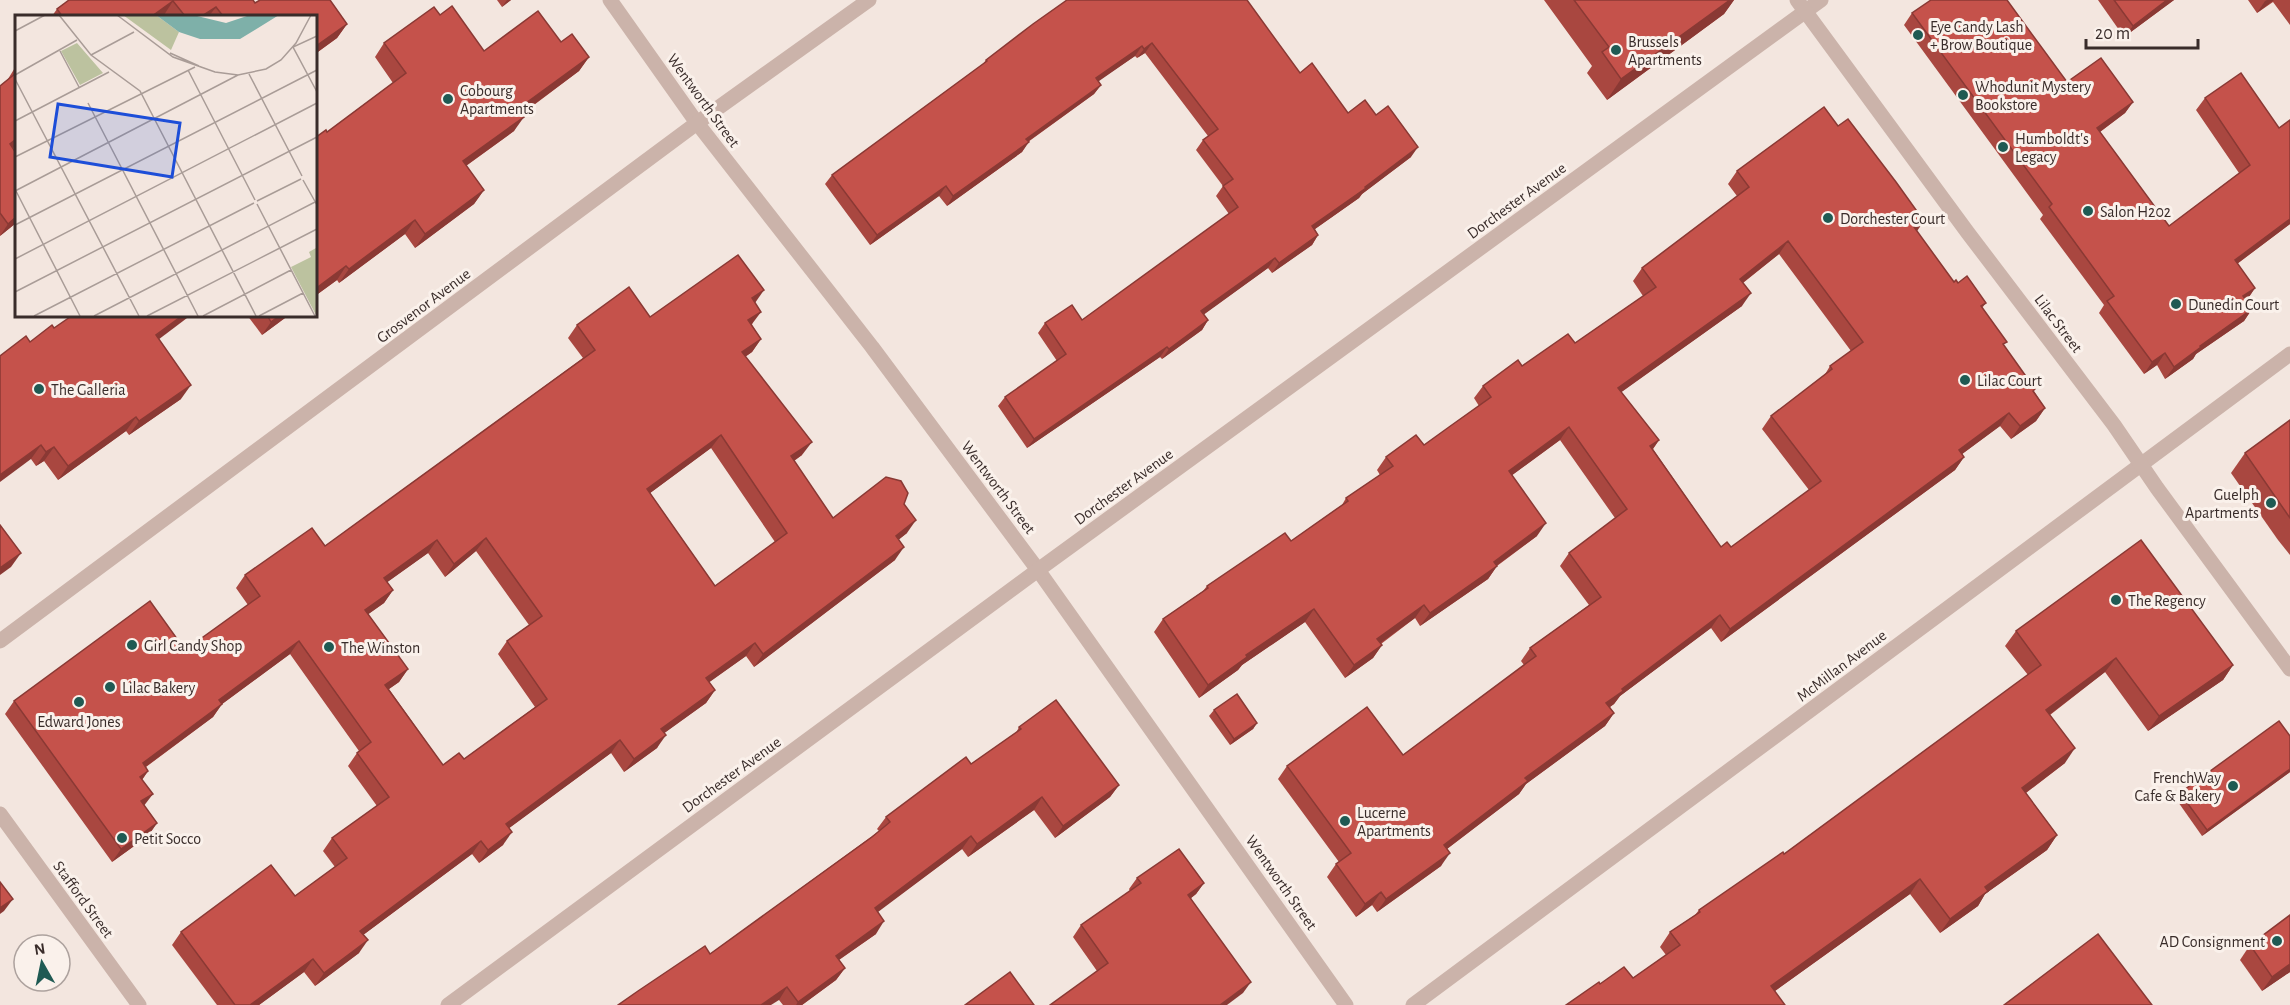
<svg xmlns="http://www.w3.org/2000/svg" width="2290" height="1005" font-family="'Alegreya Sans',sans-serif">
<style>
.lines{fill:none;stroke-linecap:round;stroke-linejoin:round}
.minor{stroke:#cbb3aa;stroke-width:15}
.tertiary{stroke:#cbb3aa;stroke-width:15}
.wall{fill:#a94740;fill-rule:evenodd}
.shaded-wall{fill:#8a3934}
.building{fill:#c5524b;stroke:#8a3934;stroke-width:1.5;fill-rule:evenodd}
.poi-dot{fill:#1f5a53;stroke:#faf1eb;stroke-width:2}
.labels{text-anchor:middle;stroke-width:6;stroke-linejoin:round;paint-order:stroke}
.poi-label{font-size:16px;fill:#392c2a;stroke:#faf1eb;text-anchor:start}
.street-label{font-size:16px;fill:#392c2a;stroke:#faf1eb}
.inset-road{fill:none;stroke:#a99c97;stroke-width:1.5}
.view{fill:#1d4ed8;fill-opacity:0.15;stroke:#1d4ed8;stroke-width:3}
.inset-edge{fill:none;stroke:#392c2a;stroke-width:3}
</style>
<rect width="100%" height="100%" fill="#f3e6df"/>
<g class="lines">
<g class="minor">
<path d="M610,0L697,123L872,347L1038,570L1346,1005"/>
<path d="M448,1005L1038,570L1821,0"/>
<path d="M1413,1005L2290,354"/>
</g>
<g class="tertiary">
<path d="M1797,0L1968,233L2114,425L2157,488L2290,669"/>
<path d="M0,641L697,123L869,0"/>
<path d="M0,814L139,1005"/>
</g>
</g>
<g class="wall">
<path d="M69,0H253L255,3L260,0H330L347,24L337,38L315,54V16H165L164,15L161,16H52L57,9Z"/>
<path d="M497,0H511L502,7Z"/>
<path d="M1067,0L1300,73L1348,113L1376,115L1411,157L1362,194L1359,198L1315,229L1318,235L1312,245L1272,273L1268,268L1204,314L1208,320L1202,330L1162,359L1160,357L1027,448L998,406L1005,397L1057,361L1038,333L1045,323L1082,320L1229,214L1216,196L1223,186L1196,150L1203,140L1208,136L1145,53L1137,58L1135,56L1098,81L1101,85L1094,94L1028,142L1022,152L947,206L939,196L870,245L825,184L832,175L983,64L986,60Z"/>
<path d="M1544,0H1734L1724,14L1607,100L1587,73L1592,66Z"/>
<path d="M2098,0H2174L2124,37Z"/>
<path d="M2248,0H2290V25L2273,2L2257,13Z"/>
<path d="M1912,13L2067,82L2133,102L2125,113L2100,132L2169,226L2239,173L2196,110L2205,98L2279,128L2290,120V224L2237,264L2255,288L2246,301L2252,309L2244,321L2196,354L2193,359L2165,379L2157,365L2144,374L2099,313L2104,305L2040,219L2043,215L1904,25Z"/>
<path d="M440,15L484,51L561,42L589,57L579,71L522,114L514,131L466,166L484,190L474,204L415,248L405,234L339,283L337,280L315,296V138L327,132L393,83L375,57L384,43Z"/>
<path d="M16,66V146L13,148L16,153V223L0,236V86L8,79Z"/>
<path d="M1737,171L1916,231L1954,282L1958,283L1986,303L1982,308L2004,346L2045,408L2036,421L2011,439L2000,426L1962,454L1964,457L1955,470L1721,642L1711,628L1620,696L1614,704L1610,707L1614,713L1605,726L1526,784L1519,794L1447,849L1441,866L1377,912L1372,905L1356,917L1327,877L1336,864L1339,862L1278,779L1287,766L1403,755L1524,665L1521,661L1530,648L1589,605L1560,566L1569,553L1615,518L1560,440L1512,475L1537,536L1497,566L1488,579L1420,626L1415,618L1381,644L1382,645L1373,658L1345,678L1305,622L1242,665L1238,670L1199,698L1154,632L1163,619L1203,591L1207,586L1291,541L1342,505L1346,498L1380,475L1377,470L1386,457L1424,445L1479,406L1474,398L1483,386L1522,366L1575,343L1643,296L1633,281L1642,268L1737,196L1728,184ZM1779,254L1851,351L1830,366L1824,376L1771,416L1762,429L1809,490L1731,547H1721L1653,449L1659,440L1621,392L1742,306L1743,283Z"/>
<path d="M755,303L752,325L761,339L752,352L745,357L802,455L794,461L833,518L904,504L907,533L898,540L895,560L754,667L746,656L709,682L715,690L706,703L664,733L657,748L624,772L611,753L509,828L503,845L479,863L472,854L363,935L359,953L315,986L304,972L259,1005H217L172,945L181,932L295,896L335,867L323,851L332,838L377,806L348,766L357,753L359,751L290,654L222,704L213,717L146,767L148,771L142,780L144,805L157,823L148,836L112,862L5,714L14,701L185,650L248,605L236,588L245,575L325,546L583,358L568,338L577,325L650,317ZM711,448L775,542L715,586L650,493ZM476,551L529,625L507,641L498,654L535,707L464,759L443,765L389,689L399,682L408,669L368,614L384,603L393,590L387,582L428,553L445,577Z"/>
<path d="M247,315H289L262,335Z"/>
<path d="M54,328L159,339L181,399L129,435L126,431L58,480L44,461L36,466L31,459L30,342Z"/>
<path d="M2290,420V555L2278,540L2231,473L2245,453Z"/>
<path d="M2016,631L2233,665L2223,680L2148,731L2105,672L2050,715L2065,763L2026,793L2057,835L2047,850L1985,894L1978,906L1940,933L1910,894L1775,991L1600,984L1633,978L1666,955L1660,947L1670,932L1695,915L1699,910L1784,854L2028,675L2005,646Z"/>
<path d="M1214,710L1257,723L1253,729L1230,745L1209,716Z"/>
<path d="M1019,727L1119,785L1110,797L1055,838L1034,810L968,857L962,849L877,912L876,934L839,960L845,968L836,980L802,1005H783L779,1000L710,954L879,831L877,829L886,817L971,764L1016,733Z"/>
<path d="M2290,736V772L2202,836L2176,799L2180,793Z"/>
<path d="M1137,878L1204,883L1196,894L1191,898L1243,993L1097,971L1073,937L1081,925L1130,891L1129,889Z"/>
<path d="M2290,915V972L2262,991L2240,960L2250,945Z"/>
</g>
<g class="shaded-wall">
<path d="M507,0H511L502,7Z"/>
<path d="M1730,0H1734L1724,14L1607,100L1621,79Z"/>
<path d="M2167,0H2174L2124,37L2133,26Z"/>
<path d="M2267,0H2274L2257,13L2265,1Z"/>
<path d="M173,1L164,15L161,16H152Z"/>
<path d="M216,7L209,16H202Z"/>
<path d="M347,24L337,38L315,54L316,46Z"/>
<path d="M1152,43L1145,53L1137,58L1144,49Z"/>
<path d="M1142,46L1135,56L1089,88L1096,78Z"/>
<path d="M589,57L579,71L509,123L518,109Z"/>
<path d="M1101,85L1094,94L1019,148L1026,139Z"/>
<path d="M2133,102L2125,113L2089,140L2097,128Z"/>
<path d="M524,117L514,131L453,175L463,161Z"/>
<path d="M16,139V146L0,158L10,144Z"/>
<path d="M1029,142L1022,152L947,206L953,196Z"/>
<path d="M1418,147L1411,157L1362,194L1359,198L1305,236L1312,226Z"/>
<path d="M946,186L939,196L870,245L877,235Z"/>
<path d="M484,190L474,204L415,248L425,234Z"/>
<path d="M16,217V223L0,236L8,224Z"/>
<path d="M2290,219V224L2226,272L2235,260Z"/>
<path d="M415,220L405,234L339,283L349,269Z"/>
<path d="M1924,221L1915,234L1914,227Z"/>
<path d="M1318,235L1312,245L1272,273L1279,263Z"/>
<path d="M1788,241L1779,254L1731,292L1740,279Z"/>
<path d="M1275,258L1268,268L1195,321L1201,311Z"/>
<path d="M346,266L337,280L315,296V289Z"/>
<path d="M2255,288L2247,300L2234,308L2243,296Z"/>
<path d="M764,290L755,303L752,298Z"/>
<path d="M1751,293L1742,306L1609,401L1618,388Z"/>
<path d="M2252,309L2244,321L2196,354L2193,359L2165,379L2174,367L2200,346Z"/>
<path d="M761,312L752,324L739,333L748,320Z"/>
<path d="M183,315H191L146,349L156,335Z"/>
<path d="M280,315H289L262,335L271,322Z"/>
<path d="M1208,320L1202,330L1162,359L1169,349Z"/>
<path d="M761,339L752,352L733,365L742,352Z"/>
<path d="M1167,347L1160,357L1027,448L1034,439Z"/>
<path d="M2165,353L2157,365L2144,374L2152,362Z"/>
<path d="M191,385L181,399L129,435L139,421Z"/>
<path d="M2045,408L2036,421L2011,439L2020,426Z"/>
<path d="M2009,413L2000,426L1950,463L1959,450Z"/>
<path d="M136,417L126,431L58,480L68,466Z"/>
<path d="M1569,427L1560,440L1500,484L1509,471Z"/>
<path d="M721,435L711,448L638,502L647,489Z"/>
<path d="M1659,440L1650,453V446Z"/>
<path d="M812,442L802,455L782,469L791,456Z"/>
<path d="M41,445L31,459L0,482V475Z"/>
<path d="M54,447L44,461L36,466L46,452Z"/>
<path d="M1964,457L1955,470L1721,642L1730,629Z"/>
<path d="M916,520L907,533L887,549L896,536Z"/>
<path d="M1546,523L1537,536L1485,574L1497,566L1488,579L1420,626L1430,613L1494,562Z"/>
<path d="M486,538L476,551L445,577L454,564Z"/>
<path d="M437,540L428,553L375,591L384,578Z"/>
<path d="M904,547L895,560L754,667L763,654Z"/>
<path d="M21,553L11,567L0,575V568Z"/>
<path d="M393,590L384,603L356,623L365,610Z"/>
<path d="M1424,605L1415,618L1368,652L1377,639Z"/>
<path d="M1314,609L1305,622L1242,665L1238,670L1199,698L1208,685L1246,655Z"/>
<path d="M1720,615L1711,628L1620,696L1614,704L1597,716L1606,703L1622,689Z"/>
<path d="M299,641L290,654L210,713L219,700Z"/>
<path d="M755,643L746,656L697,691L706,678Z"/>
<path d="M1382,645L1373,658L1345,678L1354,665Z"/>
<path d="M2116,658L2105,672L2036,725L2046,710Z"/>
<path d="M2233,665L2223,680L2148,731L2159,716Z"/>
<path d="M408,669L399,682L376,698L385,685Z"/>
<path d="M715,690L706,703L652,742L661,729Z"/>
<path d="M222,704L213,717L133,776L143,763Z"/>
<path d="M1614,713L1605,726L1526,784L1519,794L1435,858L1444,845L1525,778Z"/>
<path d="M1257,723L1253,729L1230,745L1234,739Z"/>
<path d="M666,735L657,748L624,772L634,759Z"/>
<path d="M620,740L611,753L497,837L506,824Z"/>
<path d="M2075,748L2065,763L2012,803L2022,788Z"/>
<path d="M2290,769V772L2202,836L2207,830Z"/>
<path d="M148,771L139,784L140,777Z"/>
<path d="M1119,785L1110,797L1055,838L1063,826Z"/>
<path d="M153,794L143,807L141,801Z"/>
<path d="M1042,797L1034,810L968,857L977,844Z"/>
<path d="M157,823L148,836L112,862L121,849Z"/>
<path d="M512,832L503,845L479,863L488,850Z"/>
<path d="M2057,835L2047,850L1985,894L1978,906L1940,933L1950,919L1985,887Z"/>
<path d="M971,836L962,849L866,921L875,908Z"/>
<path d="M481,841L472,854L351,944L360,931Z"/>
<path d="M1450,853L1441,866L1377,912L1386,899Z"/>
<path d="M1920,879L1910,894L1761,1001L1771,986Z"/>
<path d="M1204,883L1196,894L1181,906L1188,895Z"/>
<path d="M1381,892L1372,905L1356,917L1365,904Z"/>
<path d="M13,899L4,911L0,914V908Z"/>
<path d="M884,921L876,934L827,968L836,956Z"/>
<path d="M368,940L359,953L315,986L324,973Z"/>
<path d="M313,959L304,972L259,1005H250Z"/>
<path d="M2290,964V972L2262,991L2272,977Z"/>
<path d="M845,968L836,980L802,1005H796L798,1002Z"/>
<path d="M1251,982L1243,993L1227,1005H1220Z"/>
<path d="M787,987L779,1000L771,1005H761Z"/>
</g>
<g class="building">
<path d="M69,0H253L255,3L260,0H330L347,24L316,46L315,16H223L216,7L202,16H185L173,1L152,16H62L57,9Z"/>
<path d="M1067,0H1247L1300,73L1312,63L1348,113L1365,100L1376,115L1388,106L1418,147L1365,187L1366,188L1312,226L1318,235L1279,263L1275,258L1201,311L1208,320L1169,349L1167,347L1034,439L1005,397L1066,354L1045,323L1072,305L1082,320L1238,207L1223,186L1233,179L1203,140L1218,129L1152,43L1144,49L1142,46L1096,78L1101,85L1026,139L1029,142L953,196L946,186L877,235L832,175L987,61L986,60L1033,24Z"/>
<path d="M1574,0H1730L1621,79L1602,52L1609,47Z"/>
<path d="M1931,0H2007L2067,82L2101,58L2133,102L2097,128L2169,226L2250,165L2205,98L2241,73L2279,128L2290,120V219L2235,260L2255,288L2243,296L2252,309L2200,346L2201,347L2174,367L2165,353L2152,362L2107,301L2114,296L2049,207L2052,204L1912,13Z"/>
<path d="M2114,0H2167L2133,26Z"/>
<path d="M452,6L484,51L538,11L561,42L572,34L589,57L518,109L524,117L463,161L484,190L425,234L415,220L349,269L346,266L315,289V138L326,130L327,132L406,73L384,43L434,7L440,15Z"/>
<path d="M16,73V139L10,144L16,153V217L8,224L0,213V86Z"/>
<path d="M1824,107L1838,126L1848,119L1896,182L1924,221L1914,227L1954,282L1956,280L1958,283L1967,276L1986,303L1981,306L2007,342L2003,344L2035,389L2033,391L2045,408L2020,426L2009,413L1959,450L1964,457L1730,629L1720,615L1622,689L1623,691L1606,703L1614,713L1525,778L1528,781L1444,845L1450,853L1386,899L1381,892L1365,904L1336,864L1351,853L1287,766L1367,707L1403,755L1536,656L1530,648L1601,597L1569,553L1627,509L1569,427L1509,471L1546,523L1494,562L1497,566L1430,613L1424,605L1377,639L1382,645L1354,665L1314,609L1246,655L1247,657L1208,685L1163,619L1208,588L1207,586L1285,533L1291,541L1348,501L1346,498L1393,466L1386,457L1416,435L1424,445L1449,427L1491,397L1483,386L1518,360L1522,366L1568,334L1575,343L1656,287L1642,268L1749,187L1737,171ZM1788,241L1863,342L1830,366L1832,369L1771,416L1821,481L1731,547L1727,542L1721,547L1650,446L1659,440L1618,388L1751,293L1740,279Z"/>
<path d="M738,255L764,290L752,298L761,312L748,320L761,339L742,352L812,442L791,456L833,518L886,477L901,481L908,493L904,504L916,520L896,536L904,547L763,654L755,643L706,678L715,690L661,729L666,735L634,759L620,740L506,824L512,832L488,850L481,841L360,931L368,940L324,973L313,959L250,1005H235L181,932L271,865L295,896L347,858L332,838L389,797L357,753L371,742L299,641L219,700L222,704L143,763L148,771L140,777L153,794L141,801L157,823L121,849L14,701L150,601L185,650L260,596L245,575L312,528L325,546L595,350L577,325L629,287L650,317ZM721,435L787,533L715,586L647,489ZM486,538L542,616L507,641L547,699L464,759L459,753L443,765L385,685L408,669L365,610L393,590L384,578L437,540L454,564Z"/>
<path d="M73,315H183L156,335L191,385L139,421L136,417L68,466L54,447L46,452L41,445L0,475V356L26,336L30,342L52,325L54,328Z"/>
<path d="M267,315H280L271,322Z"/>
<path d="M2290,420V518L2245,453Z"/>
<path d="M0,525L21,553L0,568Z"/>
<path d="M2141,540L2233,665L2159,716L2116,658L2046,710L2075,748L2022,788L2057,835L1985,887L1988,891L1950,919L1920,879L1771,986L1785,1005H1566L1599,982L1600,984L1624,967L1633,978L1680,945L1670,932L1700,912L1699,910L1783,852L1784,854L2041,665L2016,631Z"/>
<path d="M1237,694L1257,723L1234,739L1214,710Z"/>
<path d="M1056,700L1119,785L1063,826L1042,797L977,844L971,836L875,908L884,921L836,956L845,968L798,1002L787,987L761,1005H618L638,991L705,946L710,954L872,837L890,822L886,817L966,757L971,764L1021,729L1019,727Z"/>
<path d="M2279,721L2290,736V769L2207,830L2180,793Z"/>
<path d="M1179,849L1204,883L1188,895L1251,982L1220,1005H1050L1108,963L1081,925L1141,883L1137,878Z"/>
<path d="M0,882L13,899L0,908Z"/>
<path d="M2290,915V964L2272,977L2250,945Z"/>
<path d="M2098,934L2152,1005H2004Z"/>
<path d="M1010,972L1034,1005H965Z"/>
</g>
<g class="poi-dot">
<circle cx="1918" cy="35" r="6"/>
<circle cx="1616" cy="50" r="6"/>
<circle cx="1963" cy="95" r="6"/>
<circle cx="448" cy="99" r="6"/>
<circle cx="2003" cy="147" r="6"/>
<circle cx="2088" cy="211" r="6"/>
<circle cx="1828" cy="218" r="6"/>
<circle cx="2176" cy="304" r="6"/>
<circle cx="1965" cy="380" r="6"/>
<circle cx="39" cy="389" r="6"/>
<circle cx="2271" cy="503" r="6"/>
<circle cx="2116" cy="600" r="6"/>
<circle cx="132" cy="645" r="6"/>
<circle cx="329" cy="647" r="6"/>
<circle cx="110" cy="687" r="6"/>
<circle cx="79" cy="702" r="6"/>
<circle cx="2233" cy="786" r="6"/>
<circle cx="1345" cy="821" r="6"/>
<circle cx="122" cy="838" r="6"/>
<circle cx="2277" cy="941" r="6"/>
</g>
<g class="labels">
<g class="poi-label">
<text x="1930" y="32">Eye Candy Lash<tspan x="1930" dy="18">+ Brow Boutique</tspan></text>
<text x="1628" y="47">Brussels<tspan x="1628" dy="18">Apartments</tspan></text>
<text x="1975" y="92">Whodunit Mystery<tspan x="1975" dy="18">Bookstore</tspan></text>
<text x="460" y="96">Cobourg<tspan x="460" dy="18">Apartments</tspan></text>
<text x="2015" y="144">Humboldt's<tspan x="2015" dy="18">Legacy</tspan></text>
<text x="2100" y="217">Salon H202</text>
<text x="1840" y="224">Dorchester Court</text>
<text x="2188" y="310">Dunedin Court</text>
<text x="1977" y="386">Lilac Court</text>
<text x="51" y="395">The Galleria</text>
<text x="2259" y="500" text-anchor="end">Guelph<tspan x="2259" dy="18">Apartments</tspan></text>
<text x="2128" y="606">The Regency</text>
<text x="144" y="651">Girl Candy Shop</text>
<text x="341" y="653">The Winston</text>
<text x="122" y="693">Lilac Bakery</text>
<text x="79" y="727" text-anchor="middle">Edward Jones</text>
<text x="2221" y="783" text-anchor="end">FrenchWay<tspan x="2221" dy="18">Cafe &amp; Bakery</tspan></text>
<text x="1357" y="818">Lucerne<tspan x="1357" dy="18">Apartments</tspan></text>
<text x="134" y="844">Petit Socco</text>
<text x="2265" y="947" text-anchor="end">AD Consignment</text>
</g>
<g class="street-label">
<text transform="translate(704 100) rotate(54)" y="6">Wentworth Street</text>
<text transform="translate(1516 200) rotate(-36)" y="6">Dorchester Avenue</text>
<text transform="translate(423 305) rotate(-37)" y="6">Grosvenor Avenue</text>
<text transform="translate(2059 323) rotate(53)" y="6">Lilac Street</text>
<text transform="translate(1123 486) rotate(-36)" y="6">Dorchester Avenue</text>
<text transform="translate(999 487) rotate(53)" y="6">Wentworth Street</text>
<text transform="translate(1841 665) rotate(-37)" y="6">McMillan Avenue</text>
<text transform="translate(731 774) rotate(-36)" y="6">Dorchester Avenue</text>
<text transform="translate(1282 882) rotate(55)" y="6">Wentworth Street</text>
<text transform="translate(84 899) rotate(54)" y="6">Stafford Street</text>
</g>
</g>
<g transform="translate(15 15)">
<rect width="302" height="302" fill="#f3e6df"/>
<path d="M108,0H141L164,17L156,35ZM62,28L88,58L65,70L46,36ZM301,233L302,235L301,300L276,252L296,242L294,237Z" fill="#bcc29f"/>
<path d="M141,0H178L211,8L235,0H264L225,24H185L164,17Z" fill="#7eb0a9"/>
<path class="inset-road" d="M44,0L76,40L125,76L241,301M102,0L158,42L200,57L223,60L251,54L266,45L281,28L296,0M0,16L30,0M302,21L278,32L302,77M45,36L64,72M155,38L184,51M76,40L119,17M173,55L240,185M234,59L287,161M0,60L62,25M0,64L124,301M73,88L183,301M0,106L94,57M0,142L180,52M288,165L302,190M0,176L223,60M1,176L65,301M242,186L286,164M242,189L300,301M0,210L302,55M0,244L302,88M0,277L302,122M19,301L239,188M79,301L302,186M132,301L302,214M188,301L276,255M244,301L288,278"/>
<path class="view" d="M43,89L165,108L157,162L35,142Z"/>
<rect width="302" height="302" class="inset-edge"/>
</g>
<g transform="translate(42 963) rotate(351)"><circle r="28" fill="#faf1eb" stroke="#ada29e" stroke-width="1.5"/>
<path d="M0-4.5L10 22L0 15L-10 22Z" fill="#1f5a53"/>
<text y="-9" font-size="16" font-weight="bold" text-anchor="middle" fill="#392c2a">N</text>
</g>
<path d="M2086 39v9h112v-9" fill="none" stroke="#392c2a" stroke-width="3"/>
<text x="2095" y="39" font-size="18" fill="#392c2a" stroke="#faf1eb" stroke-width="4.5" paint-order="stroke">20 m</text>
</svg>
